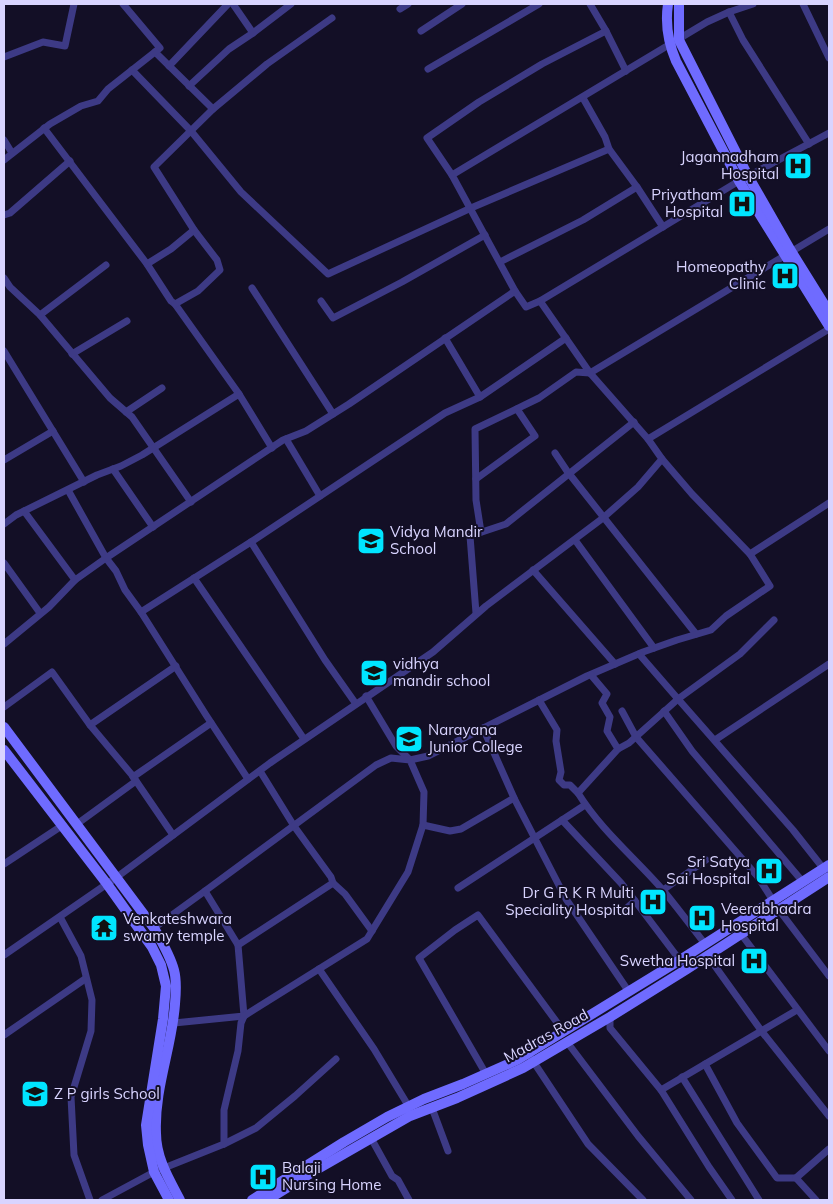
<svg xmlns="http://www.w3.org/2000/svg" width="833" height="1204" font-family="Mulish,sans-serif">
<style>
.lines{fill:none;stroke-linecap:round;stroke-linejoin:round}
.minor{stroke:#3d3a85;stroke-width:7}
.secondary{stroke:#6f6bff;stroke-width:10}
.labels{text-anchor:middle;stroke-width:4;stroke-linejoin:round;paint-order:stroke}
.poi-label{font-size:15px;fill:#d9d4ff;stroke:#130f26;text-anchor:start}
.street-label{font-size:15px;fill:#d9d4ff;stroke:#130f26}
</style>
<rect width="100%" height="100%" fill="#130f26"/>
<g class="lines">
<g class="minor">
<path d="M233,4L253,33"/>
<path d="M590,4L606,31"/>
<path d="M803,4L829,58"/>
<path d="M400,9L408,4"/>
<path d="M729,12L743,40L809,144"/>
<path d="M421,31L462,4"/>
<path d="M155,52L213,109"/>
<path d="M4,57L43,42L65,46L74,4"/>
<path d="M169,66L228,4"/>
<path d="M428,69L539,4"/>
<path d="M132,70L191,131L241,192L328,274L471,208L609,149L637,187L583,220L500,262"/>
<path d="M189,86L229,49L253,33L291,4"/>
<path d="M583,98L605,137L609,149"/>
<path d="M44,128L147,264L171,301L175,304L239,394"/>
<path d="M4,140L12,153"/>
<path d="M4,160L50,124L81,106L98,101L108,89L160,48L123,4"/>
<path d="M452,175L427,138L479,102L542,64L606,31L626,71"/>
<path d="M637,187L663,227"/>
<path d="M4,215L10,213L70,161"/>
<path d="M147,264L171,249L194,230"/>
<path d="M4,278L10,287L40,315L110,398L132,417L191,502"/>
<path d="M252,288L333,414"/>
<path d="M515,291L452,175L707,22L729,12L753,4"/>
<path d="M321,301L333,318L402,282L485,235"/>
<path d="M175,304L198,291L220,270L217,260L194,230L154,167L213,109L267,64L332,18"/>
<path d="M40,315L106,265"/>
<path d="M445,338L480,397"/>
<path d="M4,351L84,482"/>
<path d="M72,354L127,321"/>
<path d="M590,373L540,301L739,181L829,133"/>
<path d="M126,412L162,388"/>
<path d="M286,439L320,496"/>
<path d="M648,439L590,373L829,229"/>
<path d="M555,453L567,471L696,634"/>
<path d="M662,459L692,494L750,554L829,503"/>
<path d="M4,460L53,431"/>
<path d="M113,469L153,527"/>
<path d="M476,479L535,436L517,409"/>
<path d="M68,490L106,558L116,571L125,590L141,612L206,715L248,779"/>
<path d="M24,511L75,580"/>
<path d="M4,524L16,515L97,475L121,466L142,455L239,394L272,448"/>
<path d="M481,532L476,500L475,429L539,398L576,372L590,373"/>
<path d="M575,540L654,648"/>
<path d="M251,542L325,660L356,704"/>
<path d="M4,563L40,613"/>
<path d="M533,570L615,664"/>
<path d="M194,578L304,739"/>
<path d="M141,612L254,540L445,413L480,397L566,338"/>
<path d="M476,613L470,536L506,524L634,422"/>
<path d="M774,620L740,654L678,699L793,830L823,868"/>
<path d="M4,644L49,607L75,580L106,558L283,440L306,431L349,404L515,291L526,307L540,301"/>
<path d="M366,696L396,746L410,760L428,756L587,676L643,652L677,640L711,630L726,616L770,586L750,554"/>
<path d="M539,700L557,730L556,741L561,772L559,780L564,785H570L578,793L618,749L607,731L610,717L602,703L607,694L591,675"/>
<path d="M4,707L52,672L90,725L132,775L173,835"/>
<path d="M622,711L636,737L758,877L779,910L829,976"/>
<path d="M664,711L692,751L803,882"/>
<path d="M90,725L176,666"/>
<path d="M715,740L829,664"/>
<path d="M618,749L629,743L678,699L639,654"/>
<path d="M260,771L294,826L331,877L333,883L345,894L372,931"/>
<path d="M133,777L211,723"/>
<path d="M578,793C601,830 634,857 662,889C677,907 691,926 705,944"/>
<path d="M514,798L566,899L629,992"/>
<path d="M562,820L621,883L635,901"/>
<path d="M77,824L136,781"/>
<path d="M423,825L450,831L461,829L514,798L483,728"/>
<path d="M4,864L63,825"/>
<path d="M458,888L585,805"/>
<path d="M663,890L706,860"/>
<path d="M621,913L635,901L682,963"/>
<path d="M60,917L81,956L92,1000L91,1031L71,1097L74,1155L90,1200"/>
<path d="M154,928L205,891L238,945L244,1016L174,1023"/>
<path d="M741,934L829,1051"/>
<path d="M238,945L333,883"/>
<path d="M4,955L117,877L270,763L433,652L486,606L603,518L638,487L662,459L648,439L829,329"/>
<path d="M707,955L763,1033L829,1116"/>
<path d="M319,969L374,1049L409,1107"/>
<path d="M610,1017V1028L661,1090L709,1167L732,1200"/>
<path d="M4,1035L85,979"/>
<path d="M567,1042L638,1136L691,1200"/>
<path d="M531,1058L588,1144L643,1200"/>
<path d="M705,1064L737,1123L777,1178H796"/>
<path d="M486,1074L419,958L455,930L478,915L564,1032"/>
<path d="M682,1077L759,1200"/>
<path d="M661,1090L797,1010"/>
<path d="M432,1108L448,1151"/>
<path d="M371,1138L392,1176L398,1180L409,1200"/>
<path d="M224,1144L256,1128L295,1096L336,1059"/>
<path d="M102,1200L154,1172L224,1144V1110L238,1051L241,1023L244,1016L367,939L408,872L423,825L424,792L410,760L391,758L376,765L205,891"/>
<path d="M816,1200L796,1178L829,1149"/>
</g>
<g class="secondary">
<path d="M668,4C665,24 668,42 676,61L739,181L829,326"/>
<path d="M679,4V40L748,176L791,251L829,312"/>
<path d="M4,727L154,928C162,942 170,955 174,970C177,981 176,993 175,1004C172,1047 154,1089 156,1133C156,1158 169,1179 180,1200"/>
<path d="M4,750L107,884L152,947L161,965L166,986L163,1019L146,1125L148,1145L154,1172L169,1200"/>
<path d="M252,1200L344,1142L387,1117L424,1099L463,1084L517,1060L680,960L829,865"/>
<path d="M267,1200L316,1170L410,1116L457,1098L523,1068L610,1017L687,969L829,877"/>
</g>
</g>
<defs>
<symbol id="hospital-square" viewBox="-11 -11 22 22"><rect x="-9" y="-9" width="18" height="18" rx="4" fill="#00e5ff" stroke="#130f26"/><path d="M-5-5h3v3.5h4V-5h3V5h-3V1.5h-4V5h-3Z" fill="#111"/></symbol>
<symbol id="school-square" viewBox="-11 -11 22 22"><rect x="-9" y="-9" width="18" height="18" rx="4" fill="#00e5ff" stroke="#130f26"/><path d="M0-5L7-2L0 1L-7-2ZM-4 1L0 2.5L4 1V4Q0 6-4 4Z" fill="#111"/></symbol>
<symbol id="university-square" viewBox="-11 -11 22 22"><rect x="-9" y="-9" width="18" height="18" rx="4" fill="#00e5ff" stroke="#130f26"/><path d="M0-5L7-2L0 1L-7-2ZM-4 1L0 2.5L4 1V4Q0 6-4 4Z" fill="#111"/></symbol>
<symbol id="temple-square" viewBox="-11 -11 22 22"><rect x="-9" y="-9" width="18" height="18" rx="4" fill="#00e5ff" stroke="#130f26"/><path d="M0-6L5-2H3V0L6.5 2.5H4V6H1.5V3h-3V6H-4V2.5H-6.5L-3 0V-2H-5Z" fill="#111"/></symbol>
</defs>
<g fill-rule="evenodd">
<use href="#hospital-square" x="782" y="150" width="32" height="32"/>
<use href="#hospital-square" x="726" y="188" width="32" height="32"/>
<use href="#hospital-square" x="769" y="260" width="32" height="32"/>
<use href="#school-square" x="355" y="525" width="32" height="32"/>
<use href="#school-square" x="358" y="657" width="32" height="32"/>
<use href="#university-square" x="393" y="723" width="32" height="32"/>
<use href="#hospital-square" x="753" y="855" width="32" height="32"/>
<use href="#hospital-square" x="637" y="886" width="32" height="32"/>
<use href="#hospital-square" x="686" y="902" width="32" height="32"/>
<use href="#temple-square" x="88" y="912" width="32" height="32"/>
<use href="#hospital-square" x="738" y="945" width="32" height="32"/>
<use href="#school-square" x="19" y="1078" width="32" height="32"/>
<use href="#hospital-square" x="247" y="1161" width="32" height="32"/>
</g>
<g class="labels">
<g class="poi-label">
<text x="779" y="162" text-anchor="end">Jagannadham<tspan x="779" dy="17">Hospital</tspan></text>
<text x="723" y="200" text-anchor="end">Priyatham<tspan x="723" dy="17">Hospital</tspan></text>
<text x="766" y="272" text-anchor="end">Homeopathy<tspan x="766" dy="17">Clinic</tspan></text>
<text x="390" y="537">Vidya Mandir<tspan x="390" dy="17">School</tspan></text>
<text x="393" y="669">vidhya<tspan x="393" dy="17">mandir school</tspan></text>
<text x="428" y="735">Narayana<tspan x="428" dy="17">Junior College</tspan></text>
<text x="750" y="867" text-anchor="end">Sri Satya<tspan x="750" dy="17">Sai Hospital</tspan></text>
<text x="634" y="898" text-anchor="end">Dr G R K R Multi<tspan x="634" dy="17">Speciality Hospital</tspan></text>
<text x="721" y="914">Veerabhadra<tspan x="721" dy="17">Hospital</tspan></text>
<text x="123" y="924">Venkateshwara<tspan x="123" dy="17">swamy temple</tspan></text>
<text x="735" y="966" text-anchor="end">Swetha Hospital</text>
<text x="54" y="1099">Z P girls School</text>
<text x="282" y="1173">Balaji<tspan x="282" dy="17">Nursing Home</tspan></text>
</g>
<g class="street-label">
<text transform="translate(546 1036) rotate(-29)" y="5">Madras Road</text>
</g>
</g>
<rect width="833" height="1204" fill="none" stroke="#d9d4ff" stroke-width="10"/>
</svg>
